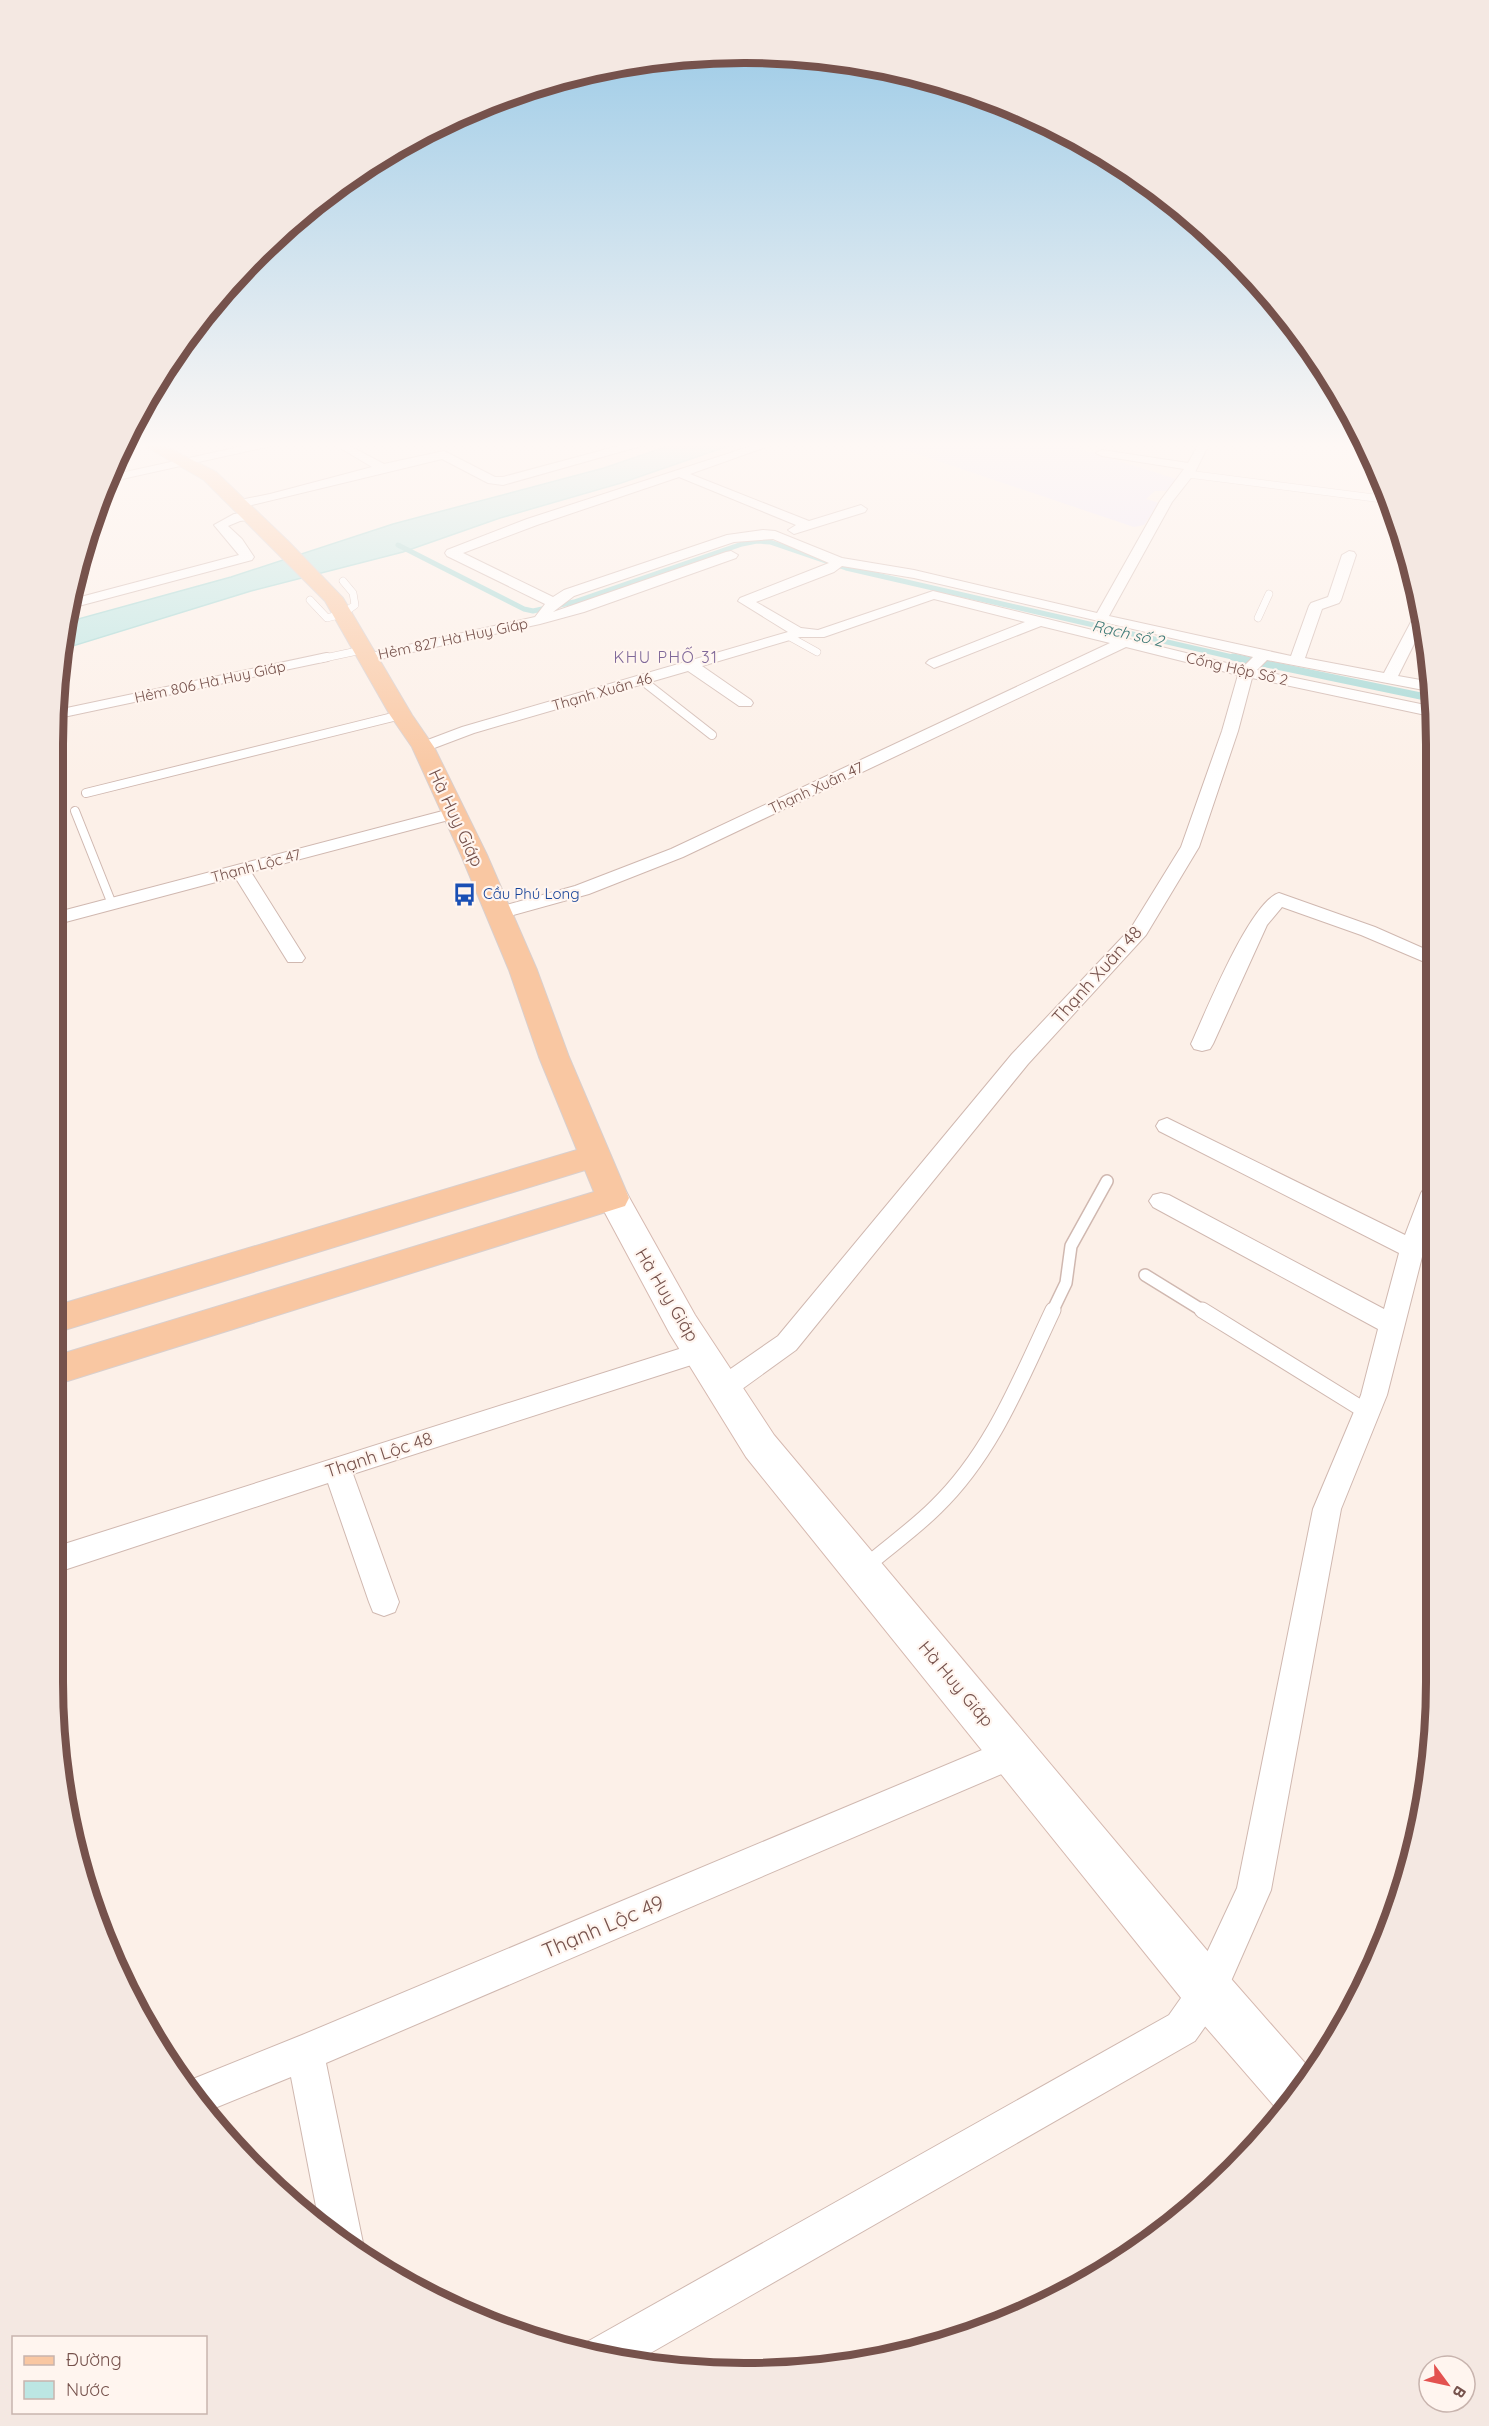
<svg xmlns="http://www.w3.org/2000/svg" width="1489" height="2426" font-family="Quicksand,sans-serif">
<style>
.education{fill:#ede5f9}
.water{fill:#bce6e3;stroke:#a3d8d5;stroke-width:1.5}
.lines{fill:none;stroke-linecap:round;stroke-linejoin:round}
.stream-far1{stroke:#a3d8d5;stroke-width:5}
.stream{stroke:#a3d8d5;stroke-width:7}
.lane-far3-casing{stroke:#d0b8b0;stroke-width:8}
.lane-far2-casing{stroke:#d0b8b0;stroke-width:10}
.lane-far1-casing{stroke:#d0b8b0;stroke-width:14}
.lane-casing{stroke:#d0b8b0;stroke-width:17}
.street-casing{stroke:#d0b8b0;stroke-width:2}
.secondary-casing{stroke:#d6b9b0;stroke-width:2}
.primary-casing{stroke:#d9cfcd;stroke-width:2}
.lane-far3{stroke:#fff;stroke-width:7}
.lane-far2{stroke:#fff;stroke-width:8}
.lane-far1{stroke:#fff;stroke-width:11}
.lane{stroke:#fff;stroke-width:15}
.street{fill:#fff;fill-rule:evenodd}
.secondary{fill:#fff;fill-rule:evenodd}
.primary{fill:#f9c7a2;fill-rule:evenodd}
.labels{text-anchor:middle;stroke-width:4.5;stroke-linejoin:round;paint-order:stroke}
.far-street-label{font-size:15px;fill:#76524c;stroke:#fff5ef}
.far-transit-label{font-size:15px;fill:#164399;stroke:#fff5ef;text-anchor:start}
.far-water-label{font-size:16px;font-style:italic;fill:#407b78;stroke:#fff5ef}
.far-neighbourhood-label{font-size:16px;letter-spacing:1.5px;fill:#7f6899;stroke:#fff5ef}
.street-label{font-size:18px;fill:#76524c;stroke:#fff5ef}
.near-street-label{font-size:21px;fill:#76524c;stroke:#fff5ef}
.rim{fill:none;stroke:#76524c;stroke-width:8}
</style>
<rect width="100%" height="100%" fill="#fcf0e8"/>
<path class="education" d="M881,442H1059L1176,479L1168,491H1155L1146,499L1159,503L1144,525L1134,527Z"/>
<path class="water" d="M680,442H740L621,483L500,518L403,552L251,591L60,650L67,622L231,577L393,524L604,468Z"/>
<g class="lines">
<path class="stream-far1" d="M398,545L524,609L533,611L574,602L742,544L757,541L770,542L846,568L1241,659"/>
<path class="stream" d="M1233,657L1435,699"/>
<defs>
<g id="lane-far3">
<path d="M125,446L148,443"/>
<path d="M1188,474L1390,500"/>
<path d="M310,600L327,618L342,614L355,605L353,593L343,581"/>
<path d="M1258,618L1269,594"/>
<path d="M790,637L817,652"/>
<path d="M320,659L362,650"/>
</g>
<g id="lane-far2">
<path d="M643,681L712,735"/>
<path d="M58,714L327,657"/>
<path d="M86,793L401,715"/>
<path d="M75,811L112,904"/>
</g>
<g id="lane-far1">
<path d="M1145,1275L1205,1312"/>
<path d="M1052,1312L1066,1283L1071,1246L1107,1181"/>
</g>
<g id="lane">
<path d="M1202,1310L1367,1412"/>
<path d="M865,1567C888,1547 914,1529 936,1507C992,1453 1020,1380 1053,1310"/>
</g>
<g id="street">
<path d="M262,442H281L275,445L104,483L107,476Z"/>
<path d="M633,442H650L648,444L503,485L488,483L442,459L239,508L233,504L235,501L270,494L372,467L342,449V445L346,444L384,464L444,451L495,477H503Z"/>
<path d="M764,442H780L690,474L809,521L861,505L867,509L865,512L794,534L788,530L796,525L679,477L537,525L463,553L553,597L564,590L727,535L763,530L775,531L842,558L914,570L1097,613L1160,501L1184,469L1102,456L1096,453L1102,450L1188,463L1200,442H1210L1194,474L1172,502L1109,616L1291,656L1309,606L1311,603L1328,597L1342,555L1349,551L1354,552L1356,555L1341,600L1339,603L1322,609L1305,658L1384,673L1412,620L1418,616L1421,630L1398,676L1432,682L1434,692L1267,660L1257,670L1435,707V717L1252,678L1238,731L1199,847L1146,935L1028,1064L796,1350L731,1397L722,1400L713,1397L709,1389L713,1381L778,1336L1012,1054L1131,928L1181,847L1222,731L1238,675L1126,647L683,857L589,894L499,919L492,917L489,913L492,909L575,886L671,849L1110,643L1041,626L934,668L926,663L929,660L1025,622L934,599L824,637H800L702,666L751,700L753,703L751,706H739L688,671L474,733L429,750H417L415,747L417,744L462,727L788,632L738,601L740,598L829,563L773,539L734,542L574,596L553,612L726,552L731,551L738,555L736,558L584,612L540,624L367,662L360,658L367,654L535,617L545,604L447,556L445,553L447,550L527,519ZM842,566L914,578L1253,657L1243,667L933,591L818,630L801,628L756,602L834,572Z"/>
<path d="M252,512L258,516L256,519L240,521L228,526L242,539L254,557L252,560L71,608L73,599L239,555L214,525L234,514Z"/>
<path d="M454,808L460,809L463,813L460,817L251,872L305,958L302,962H288L235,877L58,924V912Z"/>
<path d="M1279,893L1375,927L1434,953V966L1361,935L1282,907L1267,925L1213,1044L1210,1049L1202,1051L1194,1049L1191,1044C1205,1014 1250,901 1279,893Z"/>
<path d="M1167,1118L1405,1235L1421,1193L1425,1187L1433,1185V1226L1424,1249L1387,1395L1341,1509L1271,1890L1221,2004L1195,2041L633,2363L610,2360L581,2353L585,2343L1169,2015L1195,1978L1237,1888L1313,1509L1361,1395L1378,1329L1153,1207L1149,1201L1153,1195L1161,1193L1169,1195L1384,1309L1399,1253L1159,1131L1156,1126L1159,1121Z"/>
<path d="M701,1342L710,1345L714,1352L710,1359L353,1474L399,1602L395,1612L384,1616L373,1612L369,1602L328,1483L58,1572V1546Z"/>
<path d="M1013,1737L1025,1742L1029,1753L1025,1764L326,2063L363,2243L359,2253L320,2227L291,2077L205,2112L195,2102L183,2083L302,2035Z"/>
</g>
<path id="secondary" d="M613,1186L625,1190L695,1315L774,1435L1226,1973L1312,2071L1294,2102L1282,2115L1190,2009L746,1457L670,1334L597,1198L601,1190Z"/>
<path id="primary" d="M138,442H157L216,472L289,542L343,598L412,715L434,747L487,855L537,970L569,1057L629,1198L625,1206L58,1384V1355L594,1192L585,1170L58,1332V1305L577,1150L539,1057L509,970L461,855L412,747L390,715L325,601L204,480Z"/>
</defs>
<use href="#lane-far3" class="lane-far3-casing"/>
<use href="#lane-far2" class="lane-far2-casing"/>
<use href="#lane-far1" class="lane-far1-casing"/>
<use href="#lane" class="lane-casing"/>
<use href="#street" class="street-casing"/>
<use href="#secondary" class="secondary-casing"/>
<use href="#primary" class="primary-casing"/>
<use href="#lane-far3" class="lane-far3"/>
<use href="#lane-far2" class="lane-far2"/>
<use href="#lane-far1" class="lane-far1"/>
<use href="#lane" class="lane"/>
<use href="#street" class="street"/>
<use href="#secondary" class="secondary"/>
<use href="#primary" class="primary"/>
</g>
<linearGradient id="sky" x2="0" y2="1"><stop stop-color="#96c8e6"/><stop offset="0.57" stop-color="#fef8f5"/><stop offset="1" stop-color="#fef8f5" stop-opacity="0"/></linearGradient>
<rect width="1489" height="781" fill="url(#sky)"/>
<defs>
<symbol id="bus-bare" viewBox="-9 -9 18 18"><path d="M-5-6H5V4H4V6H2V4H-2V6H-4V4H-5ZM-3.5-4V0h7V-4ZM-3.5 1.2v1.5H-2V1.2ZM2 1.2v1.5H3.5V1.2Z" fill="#1a4fb4" stroke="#fff5ef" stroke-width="2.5" paint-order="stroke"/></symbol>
</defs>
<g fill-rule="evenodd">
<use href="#bus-bare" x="448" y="878" width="33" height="33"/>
</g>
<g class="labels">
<g class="far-street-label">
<text transform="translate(453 639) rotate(-12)" y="5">Hẻm 827 Hà Huy Giáp</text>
<text transform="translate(1237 669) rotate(13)" y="5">Cống Hộp Số 2</text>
<text transform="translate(210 682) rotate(-12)" y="5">Hẻm 806 Hà Huy Giáp</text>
<text transform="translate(602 692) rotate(-16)" y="5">Thạnh Xuân 46</text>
<text transform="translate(816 788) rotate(-25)" y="5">Thạnh Xuân 47</text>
<text transform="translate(256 866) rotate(-15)" y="5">Thạnh Lộc 47</text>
</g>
<g class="far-transit-label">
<text x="483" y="899">Cầu Phú Long</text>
</g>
<g class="far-water-label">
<text transform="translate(1128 633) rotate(13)" y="6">Rạch số 2</text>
</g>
<g class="far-neighbourhood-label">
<text x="666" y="663">KHU PHỐ 31</text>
</g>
<g class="street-label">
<text transform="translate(456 818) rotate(65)" y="6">Hà Huy Giáp</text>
<text transform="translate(1097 975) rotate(-48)" y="6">Thạnh Xuân 48</text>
<text transform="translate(667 1295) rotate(59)" y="6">Hà Huy Giáp</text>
<text transform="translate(379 1455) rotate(-18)" y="6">Thạnh Lộc 48</text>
<text transform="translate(956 1684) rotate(50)" y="6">Hà Huy Giáp</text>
</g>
<g class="near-street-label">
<text transform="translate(603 1927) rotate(-23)" y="7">Thạnh Lộc 49</text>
</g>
</g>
<path d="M0 0H1489V2426H0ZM744 63H745A681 681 0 0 1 1426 744V1682A681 681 0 0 1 745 2363H744A681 681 0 0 1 63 1682V744A681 681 0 0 1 744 63Z" fill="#f4e8e2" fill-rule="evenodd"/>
<path class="rim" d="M744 63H745A681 681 0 0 1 1426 744V1682A681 681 0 0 1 745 2363H744A681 681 0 0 1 63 1682V744A681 681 0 0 1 744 63Z"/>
<rect x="12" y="2336" width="195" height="78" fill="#fff5ef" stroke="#c8b4ae" stroke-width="1.5"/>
<rect x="24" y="2356" width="30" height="9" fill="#f9c7a2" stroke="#c8b4ae" stroke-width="1.5"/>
<text x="66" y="2366" font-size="18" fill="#76524c">Đường</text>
<rect x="24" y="2381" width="30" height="18" fill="#bce6e3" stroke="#c8b4ae" stroke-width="1.5"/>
<text x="66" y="2396" font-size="18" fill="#76524c">Nước</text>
<g transform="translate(1447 2384) rotate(123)"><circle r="28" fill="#fff5ef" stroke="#c8b4ae" stroke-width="1.5"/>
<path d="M0-4.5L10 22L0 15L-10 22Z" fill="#e35250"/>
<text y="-9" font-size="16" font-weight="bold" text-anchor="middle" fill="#76524c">B</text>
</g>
</svg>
